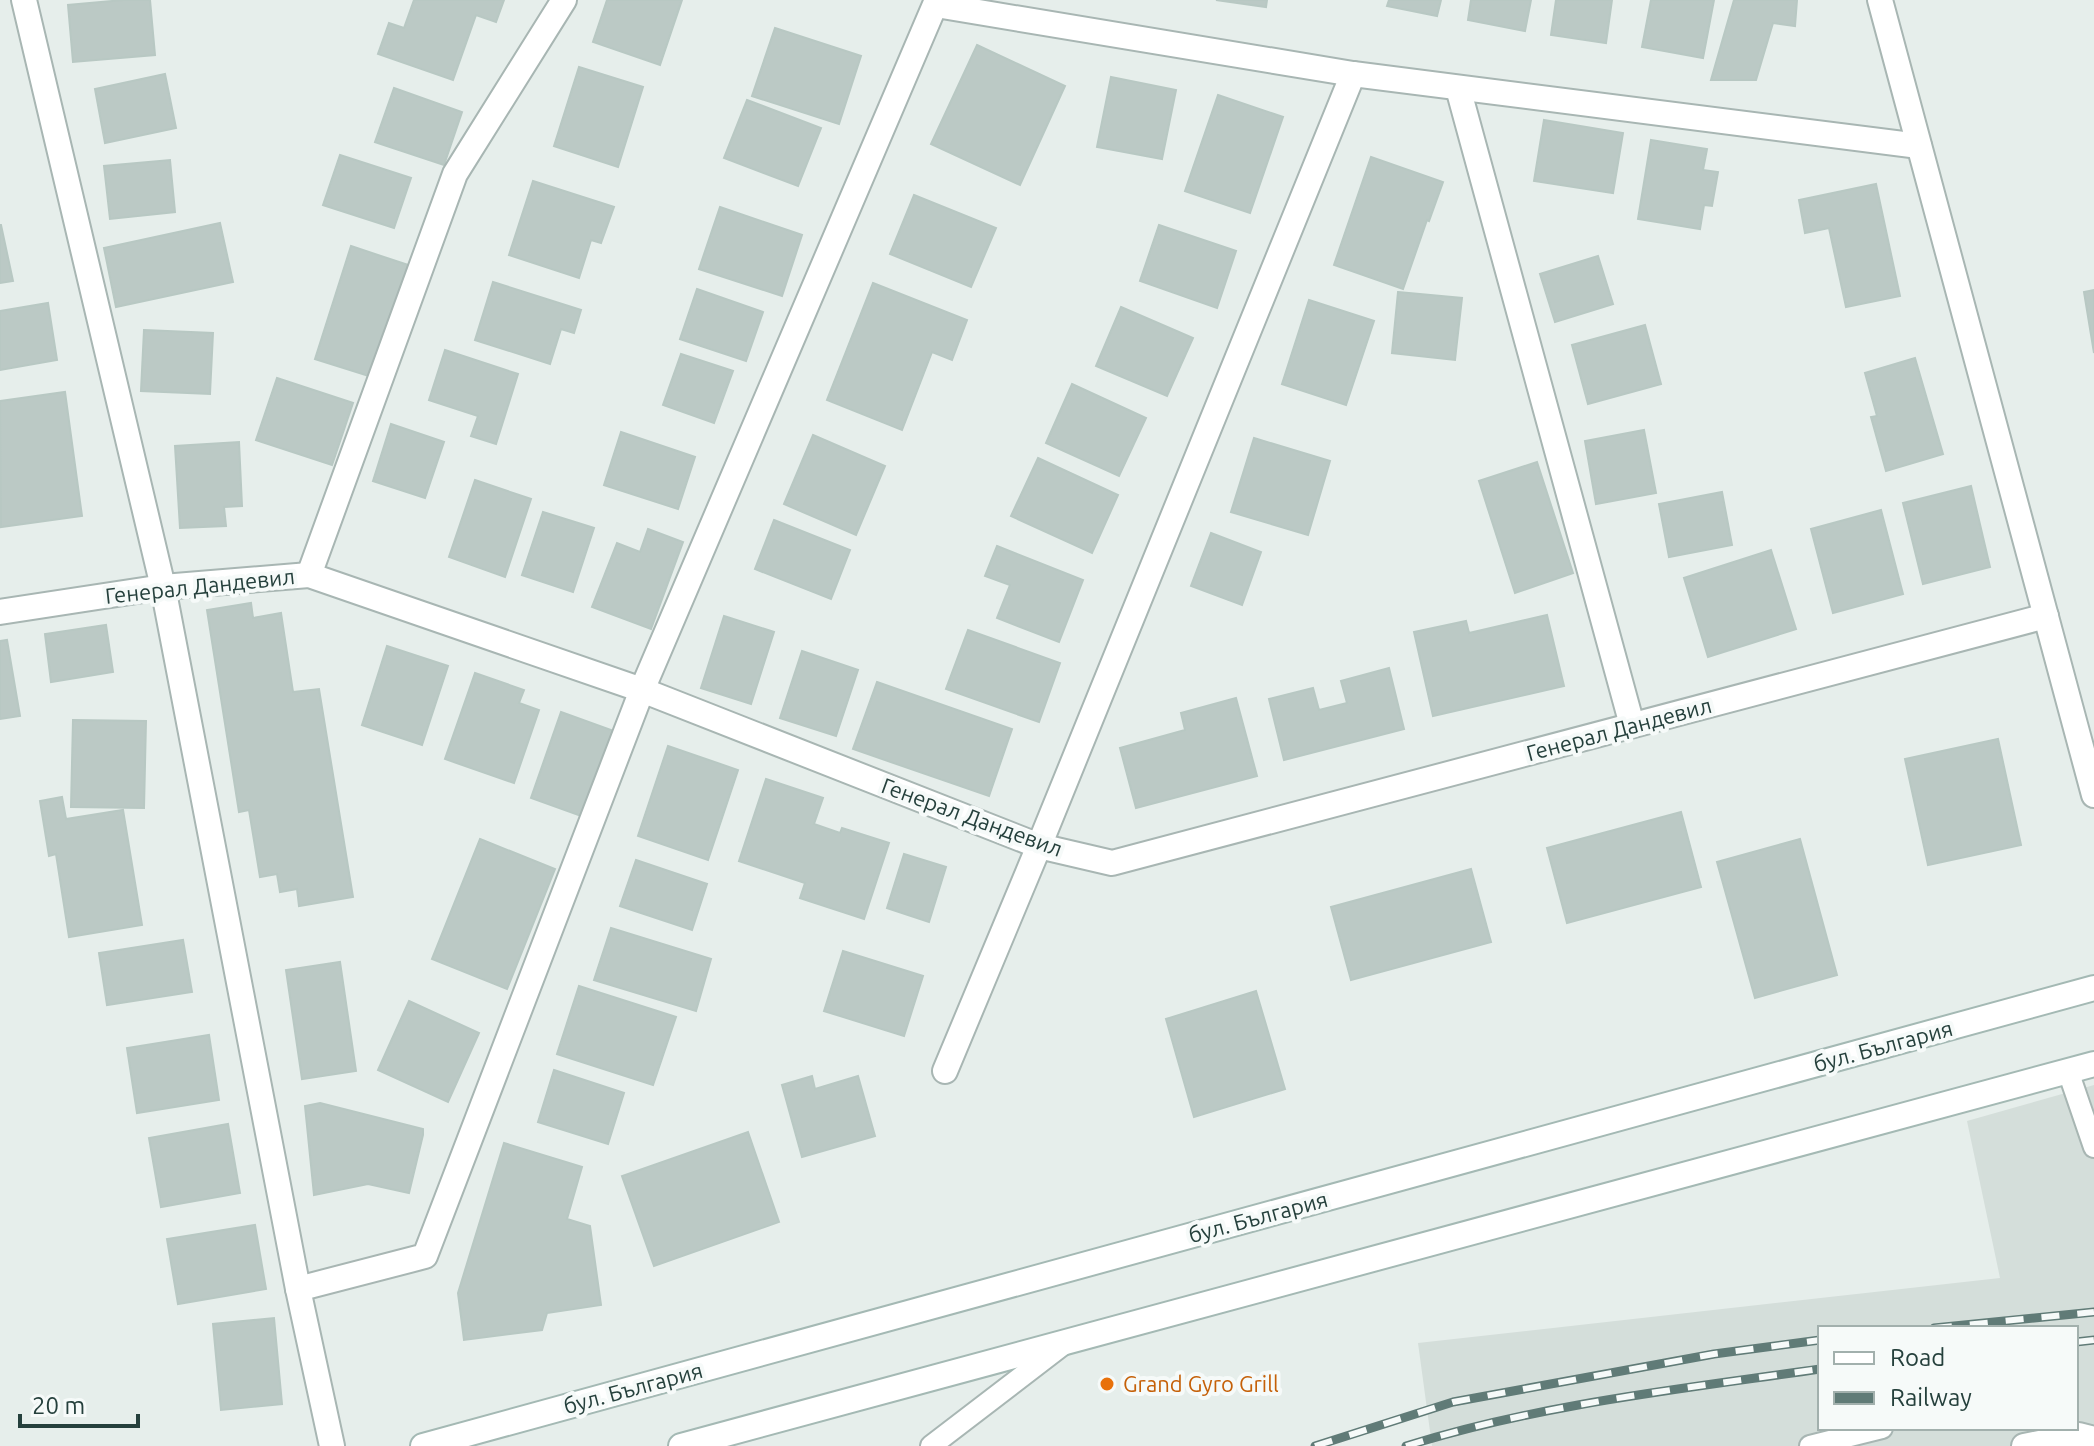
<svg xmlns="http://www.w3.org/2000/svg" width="2094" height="1446" font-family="Ubuntu,sans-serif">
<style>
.built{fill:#d4deda;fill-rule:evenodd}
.building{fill:#bbc9c5;stroke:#b8c8c3;stroke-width:2}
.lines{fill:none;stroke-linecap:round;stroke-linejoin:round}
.lane-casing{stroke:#a8b6b3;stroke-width:24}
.street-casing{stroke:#a8b6b3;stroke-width:28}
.secondary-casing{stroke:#a4b9b4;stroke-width:28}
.lane{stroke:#fff;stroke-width:20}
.street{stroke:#fff;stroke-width:24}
.secondary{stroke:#fff;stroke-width:24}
.rail-casing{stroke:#607b77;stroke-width:9}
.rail{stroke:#f6faf9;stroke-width:6;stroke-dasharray:18;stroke-linecap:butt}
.food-dot{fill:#e8710a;stroke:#f6faf9;stroke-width:3}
.labels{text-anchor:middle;stroke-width:8;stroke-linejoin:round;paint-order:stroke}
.street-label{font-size:22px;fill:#25403c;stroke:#f6faf9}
.food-label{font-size:22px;fill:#c56008;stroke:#f6faf9;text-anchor:start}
</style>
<rect width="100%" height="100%" fill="#e6eeeb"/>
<path class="built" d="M2094,1085V1446H1432L1418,1343L2000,1278L1967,1121ZM1820,1328H2076V1428H1820Z"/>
<g class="building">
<path d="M123,0H150L155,55L73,62L68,5Z"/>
<path d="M414,0H504L496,22L476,15L453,80L378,54L389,23L404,28Z"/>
<path d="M607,0H682L660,65L593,42Z"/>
<path d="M1216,0H1267L1266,7Z"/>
<path d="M1389,0H1441L1437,16L1387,6Z"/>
<path d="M1471,0H1531L1525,31L1468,20Z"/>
<path d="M1556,0H1612L1606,43L1551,35Z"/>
<path d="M1651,0H1714L1703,58L1642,47Z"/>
<path d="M1734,0H1797L1795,26L1773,23L1756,80H1711Z"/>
<path d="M775,28L861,56L839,124L752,96Z"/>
<path d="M977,45L1065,86L1020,185L931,144Z"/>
<path d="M579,67L643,87L618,167L554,146Z"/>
<path d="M165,74L176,128L105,143L95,89Z"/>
<path d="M1111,77L1176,90L1162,159L1097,147Z"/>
<path d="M394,88L462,112L444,165L375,142Z"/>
<path d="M1218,95L1283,117L1250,213L1185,191Z"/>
<path d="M747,100L821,128L798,186L724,158Z"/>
<path d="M1544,120L1623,133L1613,193L1534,181Z"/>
<path d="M1651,140L1707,149L1703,170L1718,172L1712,206L1704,205L1700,229L1638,219Z"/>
<path d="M340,155L411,178L394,228L323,205Z"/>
<path d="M1371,157L1443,182L1429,221L1427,220L1403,289L1334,265Z"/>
<path d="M170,160L175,212L110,219L104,166Z"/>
<path d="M533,181L614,207L601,243L591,240L579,278L509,255Z"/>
<path d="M1876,184L1900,296L1846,307L1829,228L1805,233L1799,200Z"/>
<path d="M914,195L996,228L971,287L890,254Z"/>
<path d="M720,207L802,235L782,296L699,269Z"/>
<path d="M220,223L233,282L116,307L104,248Z"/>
<path d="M1,225L13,281L0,283V225Z"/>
<path d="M1159,225L1236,251L1217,308L1140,281Z"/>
<path d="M351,246L408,265L372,377L315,359Z"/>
<path d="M1598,256L1613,304L1555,322L1540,274Z"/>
<path d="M493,282L581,310L574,333L561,329L550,364L475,340Z"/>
<path d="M873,283L967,320L952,360L932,352L902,430L827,400Z"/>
<path d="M697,289L763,312L746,361L680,339Z"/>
<path d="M2094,290V353L2084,292Z"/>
<path d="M1398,292L1462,298L1455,360L1392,353Z"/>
<path d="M1309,300L1374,321L1346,405L1282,384Z"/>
<path d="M48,303L57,360L0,370V311Z"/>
<path d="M1121,307L1193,338L1167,396L1096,366Z"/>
<path d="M1645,325L1661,384L1588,404L1572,345Z"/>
<path d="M144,330L213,333L210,394L141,391Z"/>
<path d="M445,350L518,374L496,444L471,436L478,416L429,400Z"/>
<path d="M681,354L733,371L714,423L663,405Z"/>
<path d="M1915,358L1943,454L1886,471L1871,417L1877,416L1865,373Z"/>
<path d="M277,378L353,403L332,465L256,440Z"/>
<path d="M1072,384L1146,418L1119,476L1046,443Z"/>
<path d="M65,392L82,516L1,527L0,401Z"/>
<path d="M391,424L444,442L425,498L373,481Z"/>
<path d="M1644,430L1656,493L1596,504L1585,441Z"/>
<path d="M621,432L695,457L678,509L604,485Z"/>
<path d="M813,435L885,466L856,535L784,504Z"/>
<path d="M1254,438L1330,461L1308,535L1231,512Z"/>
<path d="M239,442L242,506L224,507L226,526L180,528L175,446Z"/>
<path d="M1038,458L1118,495L1092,553L1011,516Z"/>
<path d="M1537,462L1573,573L1515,593L1479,481Z"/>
<path d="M475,480L531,499L505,577L449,557Z"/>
<path d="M1971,486L1990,567L1923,584L1903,503Z"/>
<path d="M1722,492L1732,545L1669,557L1659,504Z"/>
<path d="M1881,510L1903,594L1833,613L1811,529Z"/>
<path d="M543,512L594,528L573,592L522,575Z"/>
<path d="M774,520L850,550L831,599L755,569Z"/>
<path d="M648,529L683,542L651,629L592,607L617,543L640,552Z"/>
<path d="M1211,533L1261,552L1242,605L1191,586Z"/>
<path d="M997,546L1083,580L1059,642L997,618L1010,585L985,576Z"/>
<path d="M1771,550L1796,629L1708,657L1684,578Z"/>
<path d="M251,603L253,618L281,613L293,692L319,689L353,897L299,906L297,889L280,892L277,874L260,877L249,810L239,812L207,610Z"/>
<path d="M1547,615L1564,686L1433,716L1414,632L1466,621L1469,633Z"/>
<path d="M724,616L774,632L751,704L701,688Z"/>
<path d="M106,625L113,672L51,682L45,634Z"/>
<path d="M968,630L1060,663L1039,722L946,689Z"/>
<path d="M7,640L20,716L0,719V641Z"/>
<path d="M387,646L448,666L422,745L362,725Z"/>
<path d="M802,651L858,670L836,736L780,718Z"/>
<path d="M1389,668L1404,729L1284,760L1269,699L1313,688L1319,710L1347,703L1341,681Z"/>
<path d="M475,673L524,690L519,703L539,710L514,783L445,759Z"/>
<path d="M877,682L1012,729L989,796L853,749Z"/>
<path d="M1236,698L1257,776L1136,808L1120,748L1185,730L1181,713Z"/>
<path d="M561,712L614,731L584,817L531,798Z"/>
<path d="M73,720L146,721L144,808L71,807Z"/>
<path d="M1998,739L2021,845L1928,865L1905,759Z"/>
<path d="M668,746L738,770L708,860L638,836Z"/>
<path d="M766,779L823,798L814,824L840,833L842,828L889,843L864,919L800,898L805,883L739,861Z"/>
<path d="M62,797L66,819L123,810L142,925L69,937L56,854L49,856L40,801Z"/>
<path d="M1681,812L1701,887L1567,923L1547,848Z"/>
<path d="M480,839L555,869L507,989L432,959Z"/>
<path d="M1800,839L1837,975L1755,998L1717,862Z"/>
<path d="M904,854L946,867L929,922L887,908Z"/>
<path d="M636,860L707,884L692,930L620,906Z"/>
<path d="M1471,869L1491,942L1351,980L1331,907Z"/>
<path d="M611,928L711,959L696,1011L594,980Z"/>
<path d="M183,940L192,992L107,1005L99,953Z"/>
<path d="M843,951L923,976L904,1036L824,1011Z"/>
<path d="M340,962L356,1071L302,1079L286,970Z"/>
<path d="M579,986L676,1017L653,1085L557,1054Z"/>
<path d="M1256,991L1285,1089L1194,1117L1166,1019Z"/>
<path d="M409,1001L479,1033L448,1102L378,1070Z"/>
<path d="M209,1035L219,1100L137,1113L127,1048Z"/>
<path d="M554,1070L624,1093L608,1144L538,1122Z"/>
<path d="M812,1076L815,1089L858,1076L875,1136L802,1157L782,1085Z"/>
<path d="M320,1103L423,1129V1135L409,1193L368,1184L314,1195L305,1106Z"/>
<path d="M228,1124L240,1193L161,1207L149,1138Z"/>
<path d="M748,1132L779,1222L654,1266L622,1176Z"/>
<path d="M504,1143L582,1167L567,1219L590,1226L601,1305L547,1313L542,1330L464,1340L458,1293Z"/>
<path d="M255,1225L266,1289L178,1304L167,1239Z"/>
<path d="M274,1318L282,1404L221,1410L213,1324Z"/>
</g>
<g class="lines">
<defs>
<g id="lane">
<path d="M2068,1071L2094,1147"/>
<path d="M931,1446L1064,1344"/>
<path d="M1810,1446L1882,1428"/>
</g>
<g id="street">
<path d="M24,0L163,587L298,1289L332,1446"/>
<path d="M1880,0L2094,795"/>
<path d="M936,5L1353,74L1919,146"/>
<path d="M1458,88L1632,725"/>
<path d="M309,575L455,174L564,0"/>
<path d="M0,612L163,587L309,575L642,690L1039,846L1112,863L2046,616"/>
<path d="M945,1071L1039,846L1353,74"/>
<path d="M298,1289L425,1256L642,690L937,0"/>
<path d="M2024,1446L2079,1435L2094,1439"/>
</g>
<g id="secondary">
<path d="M423,1446L2094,988"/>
<path d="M681,1446L2094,1064"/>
</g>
</defs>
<use href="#lane" class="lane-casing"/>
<use href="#street" class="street-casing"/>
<use href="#secondary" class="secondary-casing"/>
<use href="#lane" class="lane"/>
<use href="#street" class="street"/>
<use href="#secondary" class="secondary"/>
<defs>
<g id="rail">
<path d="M1934,1328L2094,1312"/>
<path d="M2076,1342L2094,1340"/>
<path d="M1315,1446L1453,1402L1714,1354L1820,1340"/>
<path d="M1406,1446C1540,1404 1681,1389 1820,1369"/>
</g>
</defs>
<use href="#rail" class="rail-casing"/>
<use href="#rail" class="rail"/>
</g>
<circle class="food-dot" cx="1107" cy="1384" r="8"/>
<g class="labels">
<g class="street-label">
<text transform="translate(200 586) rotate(-6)" y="8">Генерал Дандевил</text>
<text transform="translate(1619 729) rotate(-15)" y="8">Генерал Дандевил</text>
<text transform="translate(972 817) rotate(20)" y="8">Генерал Дандевил</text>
<text transform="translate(1883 1046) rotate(-15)" y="8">бул. България</text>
<text transform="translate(1258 1217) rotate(-15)" y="8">бул. България</text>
<text transform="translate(633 1388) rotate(-15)" y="8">бул. България</text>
</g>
<g class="food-label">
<text x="1123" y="1392">Grand Gyro Grill</text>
</g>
</g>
<rect x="1818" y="1326" width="260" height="104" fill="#f6faf9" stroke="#a2b0ad" stroke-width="2"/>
<rect x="1834" y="1352" width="40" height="12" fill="#ffffff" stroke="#a2b0ad" stroke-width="2"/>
<text x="1890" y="1366" font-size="24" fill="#25403c">Road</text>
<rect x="1834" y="1392" width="40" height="12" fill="#607b77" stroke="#a2b0ad" stroke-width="2"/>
<text x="1890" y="1406" font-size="24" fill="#25403c">Railway</text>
<path d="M20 1414v12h118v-12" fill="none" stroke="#25403c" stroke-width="4"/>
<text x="32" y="1414" font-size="24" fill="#25403c" stroke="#f6faf9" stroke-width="6" paint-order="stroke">20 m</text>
</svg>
